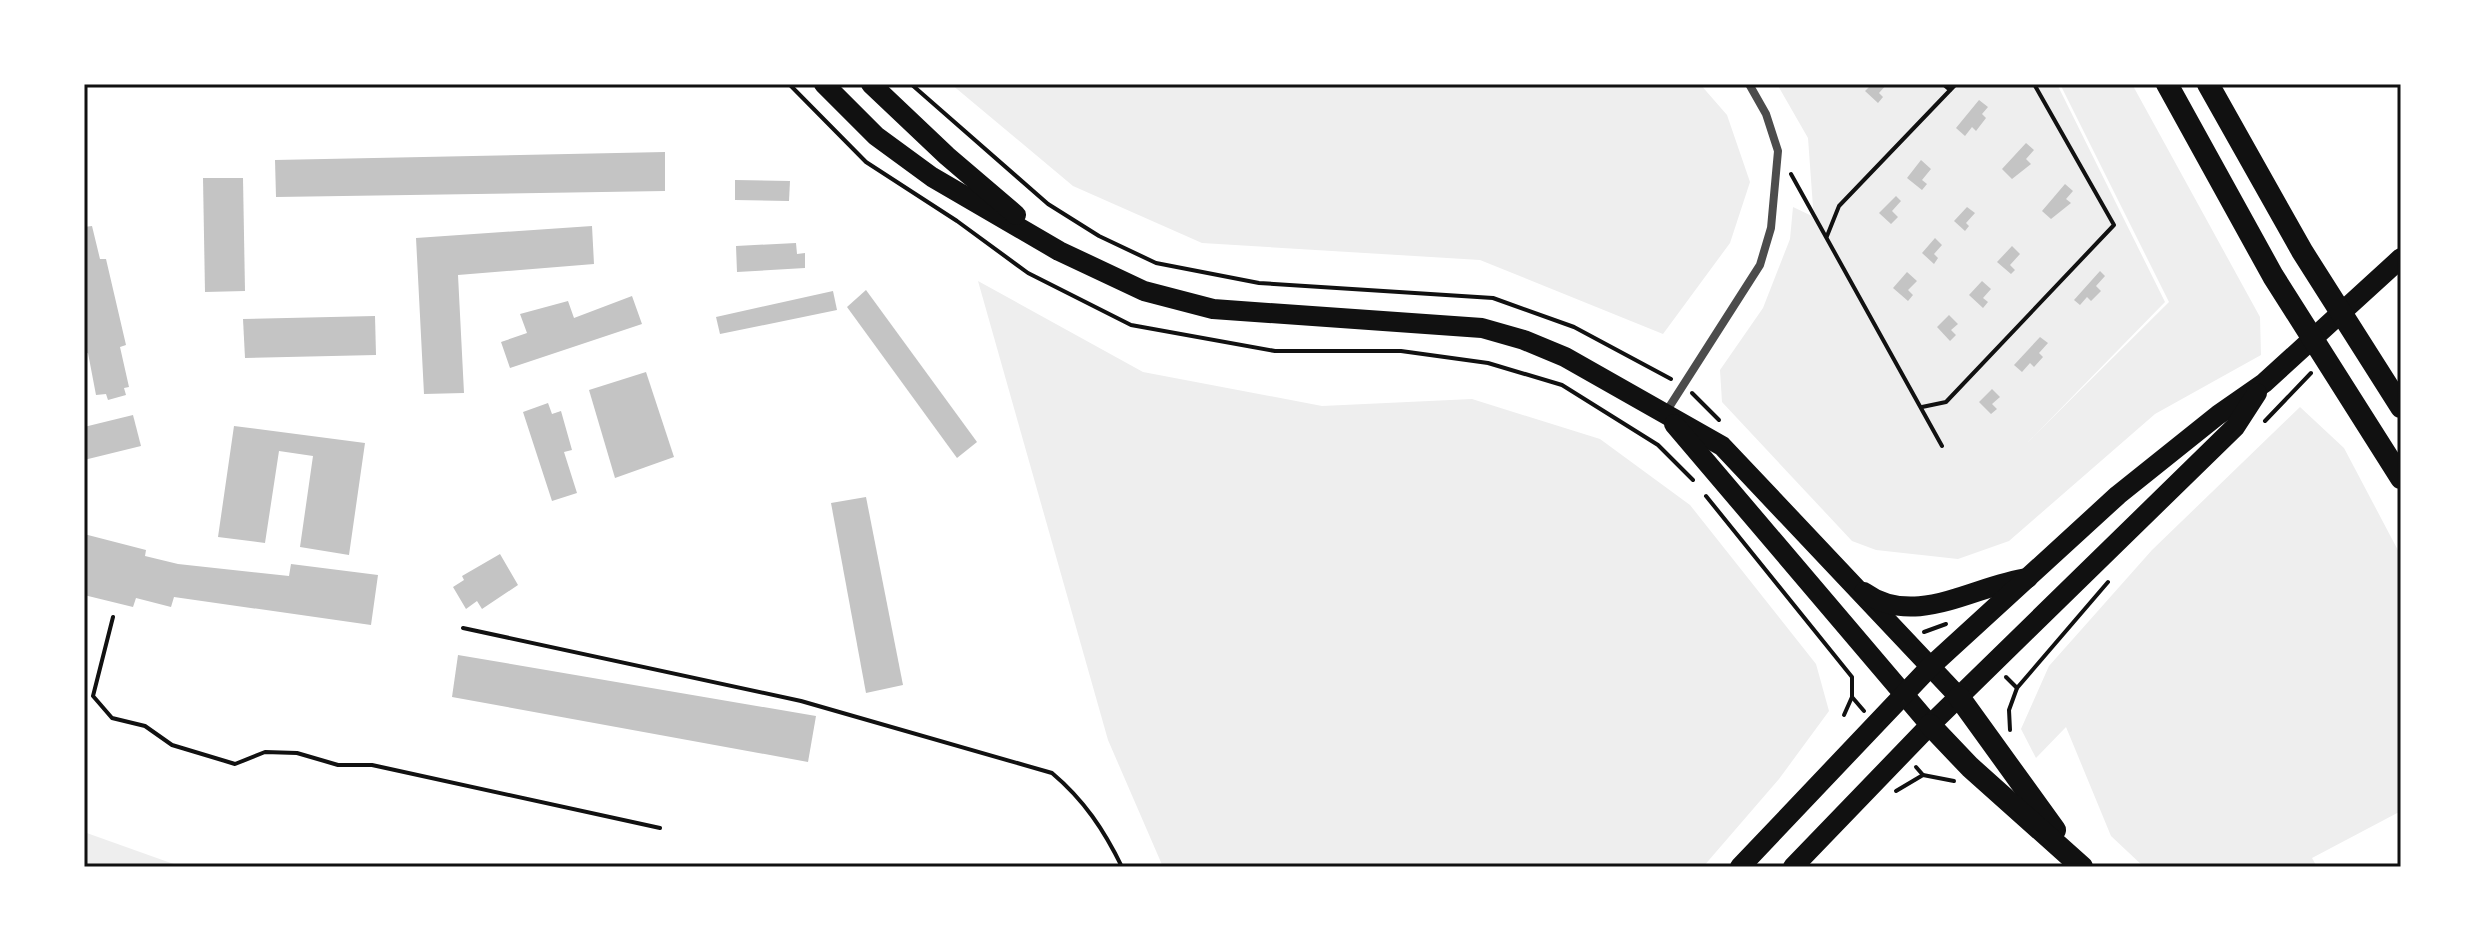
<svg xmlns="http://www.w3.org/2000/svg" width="2485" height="951" font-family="'Work Sans',sans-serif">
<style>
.green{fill:#eee}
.building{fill:#c4c4c4}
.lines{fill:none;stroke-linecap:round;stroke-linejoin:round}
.path{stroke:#111;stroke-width:4}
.minor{stroke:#4c4c4c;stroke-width:8}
.primary{stroke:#111;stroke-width:20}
.motorway{stroke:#111;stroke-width:22}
.neatline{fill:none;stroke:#111;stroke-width:3}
</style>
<rect width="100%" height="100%" fill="#fff"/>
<g class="green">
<path d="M951,84H1700L1727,115L1750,182L1730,243L1663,334L1480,260L1202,243L1073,186Z"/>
<path d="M1777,84H2057L2165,302L2027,443L2169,302L2060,84H2132L2260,317L2261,355L2155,414L2009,541L1958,559L1876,550L1852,541L1722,402L1720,370L1763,308L1790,239L1793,207L1812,216L1814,221L1808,138Z"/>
<path d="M978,281L1143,372L1322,406L1472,399L1600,439L1690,505L1816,664L1829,711L1779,779L1703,867H1163L1108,740Z"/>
<path d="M2300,407L2344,448L2401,556V811L2312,858L2317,867H2144L2111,836L2066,727L2036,758L2021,729L2049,666L2152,550Z"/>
<path d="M84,832L182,867H84Z"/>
</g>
<g class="building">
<path d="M1872,84H1887L1879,93L1883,97L1878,103L1865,91Z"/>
<path d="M1979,100L1988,107L1982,114L1986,118L1976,131L1972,127L1965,136L1956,128Z"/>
<path d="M2026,143L2034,150L2026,159L2031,164L2012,179L2002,169Z"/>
<path d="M665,152V191L276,197L275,160Z"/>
<path d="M1921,160L1931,169L1922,180L1927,184L1922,190L1907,178Z"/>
<path d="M203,178H243L245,291L205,292Z"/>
<path d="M735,180L790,181L789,201L735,200Z"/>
<path d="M2065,184L2073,191L2066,199L2071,203L2051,219L2042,211Z"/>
<path d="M1896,196L1901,201L1892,211L1898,217L1891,224L1879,213Z"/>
<path d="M1967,207L1975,213L1966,223L1969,226L1965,231L1954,221Z"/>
<path d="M92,226L100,259H106L126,345L120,347L129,387L124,388L126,395L108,400L106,394L96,395L88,353L84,354V227Z"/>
<path d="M592,226L594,264L458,275L464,393L424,394L416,238Z"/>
<path d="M1935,238L1942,245L1934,254L1938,258L1934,264L1922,253Z"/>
<path d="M796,243L797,254L805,253V268L737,272L736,246Z"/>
<path d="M2012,246L2020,254L2010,265L2015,270L2011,274L1997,262Z"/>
<path d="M2100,271L2105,276L2096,286L2101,291L2091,301L2087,297L2080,305L2074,300Z"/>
<path d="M1907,272L1917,281L1908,290L1913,295L1908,301L1893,288Z"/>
<path d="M1982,281L1991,289L1983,298L1988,302L1983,308L1969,295Z"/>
<path d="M866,290L977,442L957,458L847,307Z"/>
<path d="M833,291L837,310L720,334L716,317Z"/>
<path d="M632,296L642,324L510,368L501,342L527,333L520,314L568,301L574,318Z"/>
<path d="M1949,315L1958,324L1951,330L1956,335L1950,341L1937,327Z"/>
<path d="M375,316L376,355L245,358L243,319Z"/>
<path d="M2040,337L2048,343L2039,353L2043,357L2034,367L2030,363L2022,372L2014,365Z"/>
<path d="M646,372L674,457L615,478L589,390Z"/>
<path d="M1992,389L2000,397L1992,404L1997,409L1991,414L1979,402Z"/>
<path d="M548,403L552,414L561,411L572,450L564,452L577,493L552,501L523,412Z"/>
<path d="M133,415L141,446L84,460V427Z"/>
<path d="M234,426L365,443L349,555L300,547L313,456L279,451L265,543L218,537Z"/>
<path d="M866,497L903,685L866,693L831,503Z"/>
<path d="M84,534L146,550L145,556L178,564L289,576L291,564L378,575L371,625L174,597L171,607L136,598L133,607L84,595Z"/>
<path d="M500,554L518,585L482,609L477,601L466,609L453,587L464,580L462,576Z"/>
<path d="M458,655L816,716L808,762L452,697Z"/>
</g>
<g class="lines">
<g class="path">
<path d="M789,84L866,162L957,221L1028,273L1131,325L1275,351H1401L1488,363L1562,385L1658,445L1693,480"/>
<path d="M911,84L1048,204L1099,236L1156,263L1259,283L1493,298L1574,327L1671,379"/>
<path d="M1943,84L1950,90"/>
<path d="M1791,174L1942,446"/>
<path d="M1827,236L1839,206L1956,84"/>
<path d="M1692,393L1719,420"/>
<path d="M1922,407L1946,402L2114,225L2034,84"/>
<path d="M2265,421L2311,373"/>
<path d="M1706,496L1852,677V697L1864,711"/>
<path d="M113,617L93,696L112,718L145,726L172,745L235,764L265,752L297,753L338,765H372L660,828"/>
<path d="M463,628L801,701L1052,773C1084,800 1104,830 1122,867"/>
<path d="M1924,632L1946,624"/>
<path d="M2006,677L2017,688"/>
<path d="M1844,715L1852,697"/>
<path d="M2010,730L2009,710L2017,688L2108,582"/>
<path d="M1916,767L1923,775"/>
<path d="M1896,791L1923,775L1954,781"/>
</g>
<path class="minor" d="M1666,412L1760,265L1771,228L1778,151L1766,114L1749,84"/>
<g class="primary">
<path d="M824,84L876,136L932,177L1059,251L1144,291L1213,309L1482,328L1524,340L1565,357L1722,446L1959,697"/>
<path d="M871,84L947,156L1016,215"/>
<path d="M1674,424L1930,725"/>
<path d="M1864,592C1915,629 1975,585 2028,578"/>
<path d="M1740,867L1930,667L2118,495L2218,415L2264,383L2401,258"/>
<path d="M1793,867L1930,725L2235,427L2257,393"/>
</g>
<g class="motorway">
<path d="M2167,84L2273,276L2401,478"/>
<path d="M2208,84L2302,251L2401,407"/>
<path d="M1959,697L2055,830"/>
<path d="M1930,725L1970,767L2082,867"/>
</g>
</g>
<rect width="2485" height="951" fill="none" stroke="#ffffff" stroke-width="172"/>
<rect x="86" y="86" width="2313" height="779" class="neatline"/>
</svg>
